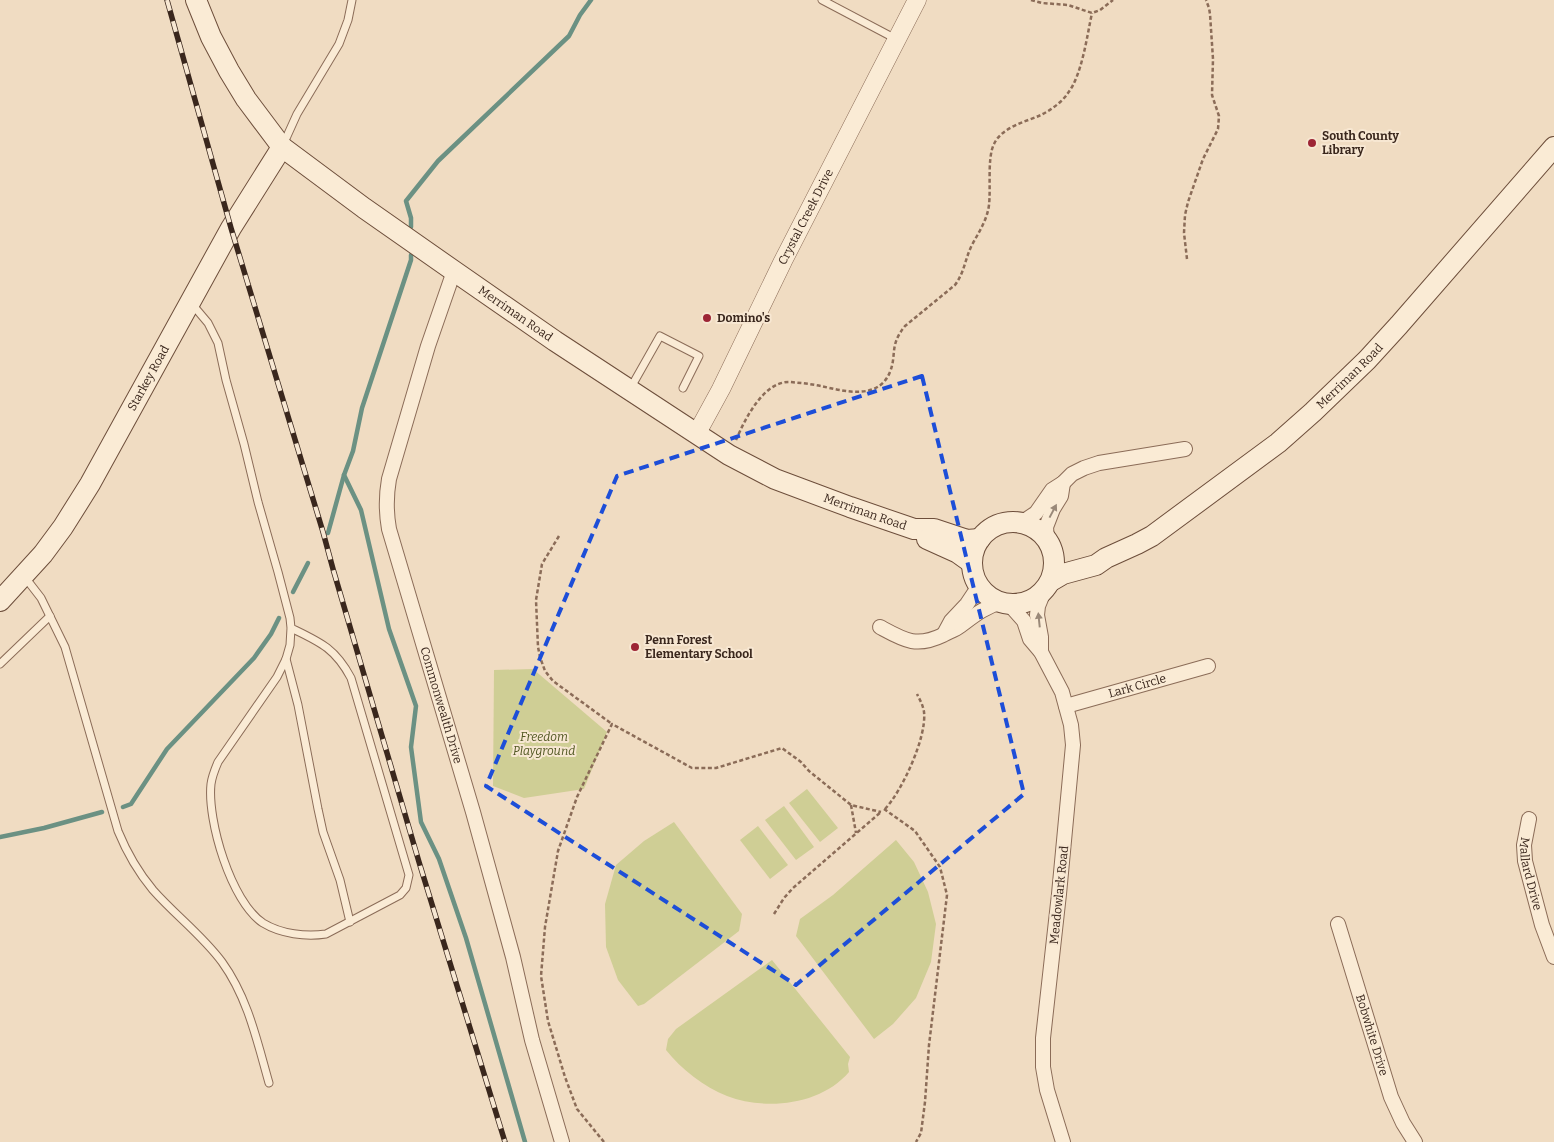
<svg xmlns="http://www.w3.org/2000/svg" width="1554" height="1142" font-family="Bitter,serif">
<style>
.green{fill:#cfce95}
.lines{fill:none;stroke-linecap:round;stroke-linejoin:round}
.stream{stroke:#6b9183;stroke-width:4.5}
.service-casing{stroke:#8b6c58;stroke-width:9}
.minor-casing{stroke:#8b6c58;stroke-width:16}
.tertiary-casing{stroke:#8b6c58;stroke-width:19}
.secondary-casing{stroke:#6d4e3b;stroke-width:22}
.path{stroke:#8b6c58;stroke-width:2.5;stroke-dasharray:4 2.5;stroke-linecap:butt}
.service{stroke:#faebd5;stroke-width:7}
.minor{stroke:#faebd5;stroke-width:14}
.tertiary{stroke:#faebd5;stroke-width:18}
.secondary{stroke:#faebd5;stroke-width:20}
.rail-casing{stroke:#3a271d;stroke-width:5.5}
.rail{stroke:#f7e7d2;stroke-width:4;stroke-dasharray:11;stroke-linecap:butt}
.oneway{fill:#9a8979}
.marked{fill:none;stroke:#1d4ed8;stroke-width:4;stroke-dasharray:10 6;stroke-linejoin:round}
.poi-dot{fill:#9d2535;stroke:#f7e7d2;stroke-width:2}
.labels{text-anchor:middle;stroke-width:4;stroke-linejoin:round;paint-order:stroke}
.poi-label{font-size:12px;font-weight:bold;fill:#3a271d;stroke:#f7e7d2;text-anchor:start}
.street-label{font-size:12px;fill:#3a271d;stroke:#f7e7d2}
.park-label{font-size:12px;font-style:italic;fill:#515722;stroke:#f7e7d2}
</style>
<rect width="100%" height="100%" fill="#f0dcc2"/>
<g class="green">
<path d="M533,669L607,732L584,789L524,798L493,786L494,670Z"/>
<path d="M807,789L838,828L820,842L789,803Z"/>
<path d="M784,806L814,847L796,860L765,820Z"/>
<path d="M674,822L742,914L739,931L644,1004L638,1006L618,980L606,947L605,904L616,865L644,841Z"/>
<path d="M758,826L788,865L770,879L740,840Z"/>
<path d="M896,840L914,862L928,892L936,924L931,962L916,998L893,1024L874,1039L796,936L800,919L833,895Z"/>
<path d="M772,960L850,1057L848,1064L849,1072C821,1105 766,1111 727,1096C704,1087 681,1069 666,1050L668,1039L676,1029Z"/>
</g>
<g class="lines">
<g class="stream">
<path d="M411,227V218L406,201L438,161L569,36L580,15L591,0"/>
<path d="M344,475L361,510L389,629L416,706L411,747L421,822L439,859L466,938L525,1142"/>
<path d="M328,533L344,475L353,451L362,408L411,260V255"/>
<path d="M293,592L308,563"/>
<path d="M123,807L131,804L167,749L254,658L271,634L279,618"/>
<path d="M0,837L44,828L102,812"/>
</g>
<defs>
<g id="service">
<path d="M822,0L896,39"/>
<path d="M283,145L297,114L339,44L348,20L352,0"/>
<path d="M192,304L208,323L218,343L226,380L244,444L258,502L278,572L290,618L291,628L290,645L286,659L277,677L218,762C215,769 212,776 211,784C207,820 231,902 263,923C281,934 306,937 326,934L400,895L406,888L409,875L351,678C335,648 320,642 291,628"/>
<path d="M630,389L660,336L699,356L683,388"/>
<path d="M24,576L41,598L65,647L118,831C127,853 138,872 153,890C175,915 202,935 222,962C248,998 257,1041 269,1083"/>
<path d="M286,659L298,705L318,809L323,832L340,880L350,922"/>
<path d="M0,664L50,616"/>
</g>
<g id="minor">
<path id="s1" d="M454,271L428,346L389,479C386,496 386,512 389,529L473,812L513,957L532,1040L562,1142"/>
<path d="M1021,523L1036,513L1052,490L1063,483L1072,474L1084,468L1099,463L1185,449"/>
<path d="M1047,539L1046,527L1053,509L1061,496L1063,483"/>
<path d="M1009,604L1024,621L1030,639L1041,652L1062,692L1071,725L1073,745L1059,894L1043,1038V1067L1047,1090L1063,1142"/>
<path d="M880,627C904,640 916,648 943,635C948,632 955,630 960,626C975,615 983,608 1001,602"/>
<path d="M944,634L951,621L967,604L979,586"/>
<path d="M1041,652V637L1037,615L1038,606L1045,589"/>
<path id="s2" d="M1066,706L1208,666"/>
<path id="s3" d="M1529,819L1524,845L1525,861L1542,925L1554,957"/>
<path id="s4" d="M1338,924L1391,1097L1403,1123L1415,1142"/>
</g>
<g id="tertiary">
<path id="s5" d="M697,433L721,389L783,261L917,0"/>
</g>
<g id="secondary">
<path id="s6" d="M196,0L211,37L229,71L246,99L282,147L364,208L454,271L555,341L729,455L775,479L850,507L914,529H934L967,540L980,539"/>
<circle cx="1013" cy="563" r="41"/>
<path d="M927,539L958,553L972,563"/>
<path id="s7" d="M1051,581L1063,574L1096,565L1106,558L1137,544L1152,536L1278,443L1313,412L1367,360L1399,325L1554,147"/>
<path id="s8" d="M0,601L43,554L63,527L90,484L231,228L282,147"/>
</g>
</defs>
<use href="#service" class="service-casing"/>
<use href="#minor" class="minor-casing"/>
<use href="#tertiary" class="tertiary-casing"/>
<use href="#secondary" class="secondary-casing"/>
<g class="path">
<path d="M1031,0L1042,3L1068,5L1092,13L1100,10L1113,0"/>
<path d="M1187,259L1184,233L1185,215L1188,202L1203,159L1218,129L1219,116L1212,95L1213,59L1210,14L1209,8L1206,0"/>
<path d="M736,440C745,419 764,380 791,382C801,383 811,384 821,386C843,391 878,401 890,372C897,354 889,346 905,326L955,285C964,273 965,260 971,247C978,233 987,221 989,205C991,188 987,158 994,144C1002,127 1025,122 1041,115C1051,110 1062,102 1068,93C1082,75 1087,36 1092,13"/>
<path d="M559,536L542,564L536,600L538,647L540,657L545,671L553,681L612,724"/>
<path d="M851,805L856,833"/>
<path d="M884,809L915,831L940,867L947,895L929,1045L925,1102L921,1133L916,1142"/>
<path d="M885,809C902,791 927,737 924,712C923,705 920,700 917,694"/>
<path d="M774,914L784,898L793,888L881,812"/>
<path d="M604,1142L577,1109L565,1077L548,1021L541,976L545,927L558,851L577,797L612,724L692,768H716L782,748L801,762L809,771L851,805L881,812"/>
</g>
<use href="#service" class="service"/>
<use href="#minor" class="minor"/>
<use href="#tertiary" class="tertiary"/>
<use href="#secondary" class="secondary"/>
<defs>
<path id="rail" d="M167,0L231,228L323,532L333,569L419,862L505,1142"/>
</defs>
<use href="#rail" class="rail-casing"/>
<use href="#rail" class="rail"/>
</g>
<defs><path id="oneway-solid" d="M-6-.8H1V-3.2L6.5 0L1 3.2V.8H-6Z" transform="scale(1.25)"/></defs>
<g class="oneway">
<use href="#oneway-solid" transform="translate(1053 511) rotate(-62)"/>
<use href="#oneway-solid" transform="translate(1039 620) rotate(-96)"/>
</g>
<path class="marked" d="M922,376L1024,794L796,985L486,786L617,476Z"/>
<g class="poi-dot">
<circle cx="1312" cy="143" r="5"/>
<circle cx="707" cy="318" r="5"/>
<circle cx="635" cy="647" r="5"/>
</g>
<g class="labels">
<g class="poi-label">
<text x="1322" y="140">South County<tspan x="1322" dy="14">Library</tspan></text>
<text x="717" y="322">Domino's</text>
<text x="645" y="644">Penn Forest<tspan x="645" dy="14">Elementary School</tspan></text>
</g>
<g class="street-label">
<text dy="4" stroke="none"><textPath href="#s5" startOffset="242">Crystal Creek Drive</textPath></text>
<text dy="4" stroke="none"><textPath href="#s6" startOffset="458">Merriman Road</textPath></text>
<text dy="4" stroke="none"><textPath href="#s7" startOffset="366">Merriman Road</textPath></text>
<text dy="4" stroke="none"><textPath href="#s8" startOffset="269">Starkey Road</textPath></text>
<text dy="4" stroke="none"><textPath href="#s6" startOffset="862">Merriman Road</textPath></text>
<text dy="4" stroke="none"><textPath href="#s2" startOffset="74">Lark Circle</textPath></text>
<text dy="4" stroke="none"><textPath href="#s1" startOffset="452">Commonwealth Drive</textPath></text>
<text dy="4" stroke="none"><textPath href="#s3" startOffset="56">Mallard Drive</textPath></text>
<text transform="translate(1059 895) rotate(-84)" y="4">Meadowlark Road</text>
<text dy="4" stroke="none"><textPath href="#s4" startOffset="116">Bobwhite Drive</textPath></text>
</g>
<g class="park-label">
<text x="544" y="741">Freedom<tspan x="544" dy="14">Playground</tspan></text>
</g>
</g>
</svg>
